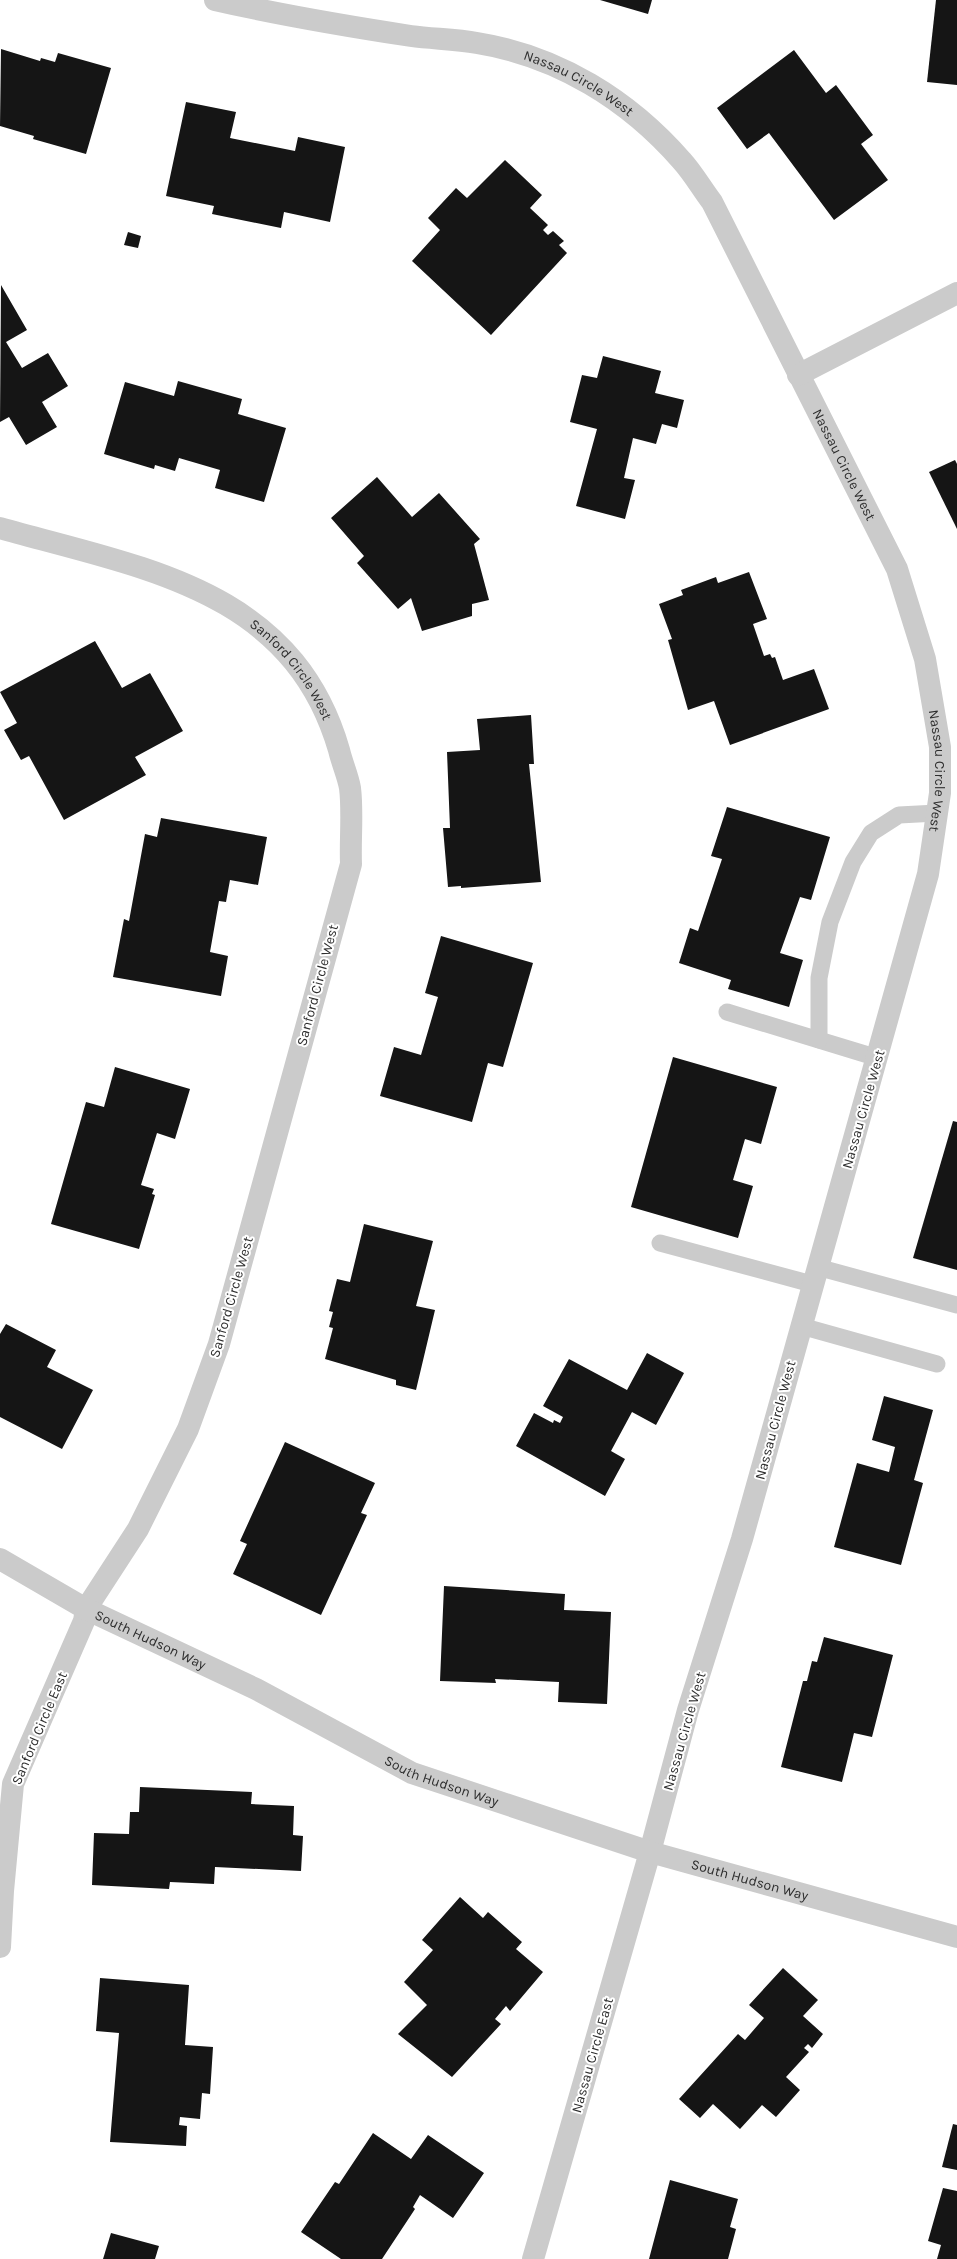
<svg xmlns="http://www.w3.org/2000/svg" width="957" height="2259" font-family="Karla,sans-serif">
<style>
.building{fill:#151515}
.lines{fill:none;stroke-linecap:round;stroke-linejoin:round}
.service{stroke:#cbcbcb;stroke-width:17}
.minor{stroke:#cbcbcb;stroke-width:22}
.labels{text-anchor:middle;stroke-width:4;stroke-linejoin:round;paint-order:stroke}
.street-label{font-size:14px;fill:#2e2e2e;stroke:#fff}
</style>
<rect width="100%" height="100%" fill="#fff"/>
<g class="building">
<path d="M600,0H652L648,14Z"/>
<path d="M936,0H957V85L927,82Z"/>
<path d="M1,49L40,61L41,58L55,62L58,53L111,68L86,154L33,139L34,136L0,126Z"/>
<path d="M794,50L826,93L836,85L873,135L861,144L888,180L834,220L769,133L747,149L717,108Z"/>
<path d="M186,102L236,112L230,138L295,151L298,137L345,147L330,222L284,212L281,228L212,214L214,206L166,196Z"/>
<path d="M505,160L542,195L530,208L548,225L543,230L548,235L553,231L564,241L559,245L567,253L491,335L412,261L440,230L428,218L456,188L467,198Z"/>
<path d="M128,232L141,236L138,248L124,245Z"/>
<path d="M1,285L27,330L6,342L22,368L48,353L68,386L42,402L57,427L26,445L9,417L0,422Z"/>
<path d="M603,356L661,371L655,393L684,400L677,428L662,424L656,444L633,438L624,478L635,480L625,519L576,506L597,429L570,422L582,375L597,378Z"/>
<path d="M178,381L242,399L238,414L286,428L264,502L215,488L220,470L179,458L175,471L155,465L154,469L104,454L125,382L174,396Z"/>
<path d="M955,460L957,464V529L929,472Z"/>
<path d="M377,477L412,517L439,493L480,539L474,544L489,600L472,604V616L422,631L411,598L398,609L357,563L364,556L331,518Z"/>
<path d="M749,572L767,619L753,624L764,656L770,654L772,658L775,657L783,680L814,669L829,709L730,745L714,701L688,710L668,640L672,639L659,604L683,595L681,590L716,577L718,583Z"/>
<path d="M95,641L122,688L150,673L183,731L135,757L146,775L64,820L29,756L21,760L4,730L17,723L0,692Z"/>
<path d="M531,715L534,764H529L541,882L461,888V886L448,887L443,828H450L447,752L480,750L477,719Z"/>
<path d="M727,807L830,837L811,900L800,897L780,953L803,960L789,1007L728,989L731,980L679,963L690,928L698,931L722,859L711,856Z"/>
<path d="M161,818L267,837L258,885L230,880L226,902L219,901L210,952L228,956L221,996L113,977L124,919L129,921L145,834L157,837Z"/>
<path d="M441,936L533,963L503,1067L488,1063L472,1122L380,1096L394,1047L421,1055L438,997L425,993Z"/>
<path d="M673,1057L777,1087L761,1144L745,1139L733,1180L753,1186L738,1238L631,1207Z"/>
<path d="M115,1067L190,1089L175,1139L157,1133L141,1185L154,1189L152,1194L155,1195L139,1249L51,1224L86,1102L104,1107Z"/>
<path d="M953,1121L957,1122V1270L913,1258Z"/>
<path d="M364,1224L433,1241L416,1306L435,1310L416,1390L396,1385V1380L325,1359L333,1328L329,1327L333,1312L329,1311L337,1279L350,1282Z"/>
<path d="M6,1324L56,1350L47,1367L93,1390L62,1449L0,1417V1334Z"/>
<path d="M647,1353L684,1373L683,1375L656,1425L632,1412L611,1451L625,1459L605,1496L516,1446L534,1413L553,1423L554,1420L560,1423L563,1417L543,1406L569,1359L627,1390Z"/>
<path d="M884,1396L933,1410L914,1480L923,1483L901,1565L834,1547L857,1463L889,1472L895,1447L872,1440Z"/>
<path d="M285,1442L375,1483L361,1513L367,1515L321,1615L233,1574L247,1544L240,1541Z"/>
<path d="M444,1586L565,1594L564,1610L611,1612L607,1704L558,1702L559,1682L495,1679L496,1683L440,1681Z"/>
<path d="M824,1637L893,1655L872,1737L854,1733L842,1782L781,1767L803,1681H807L812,1661L817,1662Z"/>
<path d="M140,1787L252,1792L251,1804L294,1806L293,1835L303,1836L301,1871L215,1867L214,1884L170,1882L169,1889L92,1885L94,1833L129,1834L130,1812H139Z"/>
<path d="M460,1897L483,1918L488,1912L522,1942L516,1949L543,1972L510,2011L506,2006L495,2019L501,2024L452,2077L398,2034L427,2005L404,1982L433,1950L422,1940Z"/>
<path d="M783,1968L818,2000L803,2016L823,2034L812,2048L808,2044L804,2048L809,2052L786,2077L800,2090L776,2117L762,2105L740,2129L713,2104L700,2118L679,2099L738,2034L745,2040L764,2018L749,2005Z"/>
<path d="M100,1978L189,1985L185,2045L213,2047L210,2094L202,2093L200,2119L180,2117L179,2125L187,2126L186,2146L110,2142L119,2033L96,2031Z"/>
<path d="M953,2124L957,2125V2170L942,2167Z"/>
<path d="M373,2133L411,2159L428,2135L484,2173L453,2218L420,2195L413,2207L415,2209L382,2259H341L301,2232L335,2182L339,2184Z"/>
<path d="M670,2180L738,2199L730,2227L736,2229L728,2259H649Z"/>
<path d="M943,2188L957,2191V2259H937L941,2245L928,2241Z"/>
<path d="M111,2233L159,2246L155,2259H103Z"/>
</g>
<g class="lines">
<g class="service">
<path d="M727,1012L878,1058"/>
<path d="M819,1040V978L830,922L853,862L871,833L899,815L937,813"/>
<path d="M660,1243L812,1284"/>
<path d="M817,1267L957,1305"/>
<path d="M801,1326L937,1364"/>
</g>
<g class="minor">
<path id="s1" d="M215,0C280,15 346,26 411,36C433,39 455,39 477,43C558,56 629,100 682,161C693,173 702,189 712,202L897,569L925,659L940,747V793L928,874L742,1539L688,1710L650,1852L533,2259"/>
<path d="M798,375L957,293"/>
<path id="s2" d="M0,528C141,568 292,588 339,750C342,763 348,776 350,788C353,812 350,839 351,864L219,1344L188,1429L138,1529L86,1609L84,1621L13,1784L3,1891L0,1947"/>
<path id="s3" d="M0,1559L86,1609L256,1689L412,1773L650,1852L957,1937"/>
</g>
</g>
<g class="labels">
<g class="street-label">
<text dy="5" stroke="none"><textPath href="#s1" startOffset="376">Nassau Circle West</textPath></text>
<text dy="5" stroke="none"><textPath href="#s1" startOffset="852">Nassau Circle West</textPath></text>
<text dy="5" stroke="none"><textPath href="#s2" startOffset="333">Sanford Circle West</textPath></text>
<text dy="5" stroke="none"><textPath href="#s1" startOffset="1176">Nassau Circle West</textPath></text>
<text transform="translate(317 985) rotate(-75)" y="5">Sanford Circle West</text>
<text transform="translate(863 1109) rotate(-74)" y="5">Nassau Circle West</text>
<text transform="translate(231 1297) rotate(-74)" y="5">Sanford Circle West</text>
<text transform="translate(775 1420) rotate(-75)" y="5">Nassau Circle West</text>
<text dy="5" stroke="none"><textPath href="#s3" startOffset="171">South Hudson Way</textPath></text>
<text transform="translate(39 1728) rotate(-67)" y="5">Sanford Circle East</text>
<text transform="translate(684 1731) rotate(-74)" y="5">Nassau Circle West</text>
<text dy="5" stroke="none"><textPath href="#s3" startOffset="495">South Hudson Way</textPath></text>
<text dy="5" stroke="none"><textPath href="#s3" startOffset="819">South Hudson Way</textPath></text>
<text transform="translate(592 2055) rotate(-74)" y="5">Nassau Circle East</text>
</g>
</g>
</svg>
